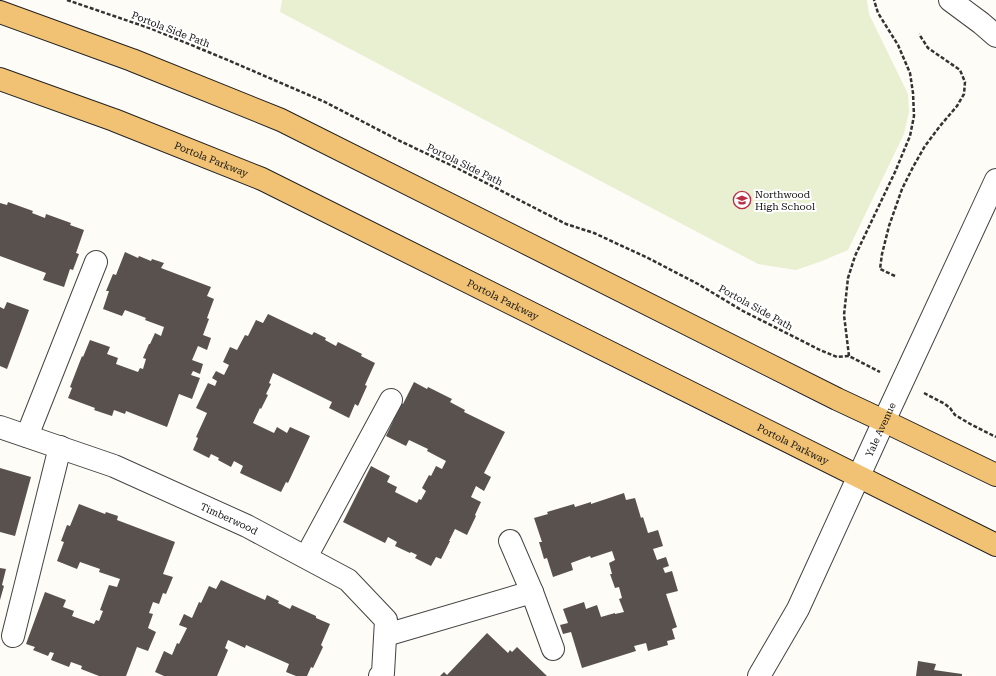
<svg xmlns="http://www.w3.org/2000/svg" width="996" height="676" font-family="'Roboto Serif',serif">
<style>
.pitch{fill:#e9f0d1}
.building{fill:#59514e}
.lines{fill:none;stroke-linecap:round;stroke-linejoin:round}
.minor-casing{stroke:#444;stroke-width:24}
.major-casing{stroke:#222;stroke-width:24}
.path{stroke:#333;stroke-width:2.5;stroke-dasharray:4 2;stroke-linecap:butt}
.minor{stroke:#fff;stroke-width:22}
.major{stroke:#f1c273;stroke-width:22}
.labels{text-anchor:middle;stroke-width:4;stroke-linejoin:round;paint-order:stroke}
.street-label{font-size:10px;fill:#111;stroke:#fff}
.poi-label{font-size:10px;fill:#111;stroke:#fff;text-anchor:start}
</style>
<rect width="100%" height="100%" fill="#fefcf6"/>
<path class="pitch" d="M282,0H867L869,14L908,94L909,112L904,134L848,250L822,261L796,270L758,264L280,12Z"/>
<g class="building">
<path d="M8,202L33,211L32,213L45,218L46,214L71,223L70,225L84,230L76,253L79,254L73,270L70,269L64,287L43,280L46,273L0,256V203L7,205Z"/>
<path d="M125,252L138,258L139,256L151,261L152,259L164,263L161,268L211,287L207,296L214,299L207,318L209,319L203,335L211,338L207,350L198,346L192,360L203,364L200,374L193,371L191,375L200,378L192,399L179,394L167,427L126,411L125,414L114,410L112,416L94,410L95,408L68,398L72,388L70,387L82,356L83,357L90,340L110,347L107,354L118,358L116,364L138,372L140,368L143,369L146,359L143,358L149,344H150L155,333L161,336L164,327L145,320L146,318L125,310L122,316L103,309L109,291H106L113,274L116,275Z"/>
<path d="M7,302L29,310L7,369L0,366V307L4,309Z"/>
<path d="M268,314L312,335L314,332L326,338L325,340L336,346L338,342L362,354L361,356L375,363L365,385L367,386L358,406L355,404L349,418L329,408L332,402L273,373L269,383L271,384L266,394L268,395L261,409L260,408L253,423L274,433L277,427L287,433L290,427L310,436L288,483L286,482L281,492L240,473L243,466L234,461L231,467L218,460L219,458L211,454L209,458L193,450L198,438L196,437L207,413L196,408L208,383L215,386L217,381L212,378L216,371L224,375L229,365L223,362L230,347L237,350L245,335L248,336L256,320L263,323Z"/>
<path d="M414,382L427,389L428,387L452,399L450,402L465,410L464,412L505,432L484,473L491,477L484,491L476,486L471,497L481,502L475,515L476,516L467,535L455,529L449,541H450L441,559L436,557L431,566L415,558L417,555L411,552L410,553L395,546L397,542L388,537L385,543L343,522L371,466L390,476L387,482L397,487L395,492L417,503L419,499L421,500L426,491L422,488L429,475L431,476L436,466L442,469L446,461L427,451L428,449L409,440L406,446L386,436L394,419L392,418L400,402L403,404Z"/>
<path d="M0,468L31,477L15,536L0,532Z"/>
<path d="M624,493L626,500L635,498L641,518L643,517L648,533L658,530L663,546L653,549L657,560L666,557L669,566L663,568L665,573L672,571L678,591L666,594L677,627L672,629L675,639L667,641L668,645L648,651L646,643L634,646L636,651L582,668L571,632L563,634L560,625L568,623L563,609L584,602L586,609L597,605L601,617L615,613V614L624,612L619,599L622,598L619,587L615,588L610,574H612L609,563L615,560L612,551L591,558L590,556L571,563L573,570L553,577L547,558L544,559L539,542H542L534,518L548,514L547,512L574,504L575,507L591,502V504Z"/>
<path d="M79,504L105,514L106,512L118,516L117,520L175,542L163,574L173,577L166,594L163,593L159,604L153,602L149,613L153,614L148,628L156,632L148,651L137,647L126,676H99L81,669L82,666L71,662L69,667L51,660L54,653L50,652L48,656L33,650L35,647L26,644L45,592L66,600L63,607L74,611L72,616L94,624L96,620L99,621L103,611L100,610L109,585L117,587L120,579L99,572L100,569L80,562L77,569L57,561L64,542L61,541L67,525L70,526Z"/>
<path d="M0,568L6,569L2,585L4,586L0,600Z"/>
<path d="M221,580L265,600L267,595L279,601L278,603L290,609L292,605L316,616V618L330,624L321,645L323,647L313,668L311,667L307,676H296L286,672L289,664L246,645L245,648L228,640L225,648L228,650L217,676H164L155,672L164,651L172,655L177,643L179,644L187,628L179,625L184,614L192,618L199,602L201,603L209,586L216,589Z"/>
<path d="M487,633L508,653L510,650L512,652L517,647L547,676H440L444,672L447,675Z"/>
<path d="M918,661L936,664L934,670L962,674V676H916Z"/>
</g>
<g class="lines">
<defs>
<g id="minor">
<path d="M950,0L981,23L996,36"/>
<path id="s1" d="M0,427L114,466L247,526L348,580L386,620L383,673L380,676"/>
<path d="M27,436L96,262"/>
<path d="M510,541L532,592L553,649"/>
<path d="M306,557L391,400"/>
<path d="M386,635L532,592"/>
<path d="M13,636L60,447"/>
<path id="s2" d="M759,676L798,609L884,421L996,180"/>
</g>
<g id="major">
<path d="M0,12L132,60L281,120L837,399L884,421L996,475"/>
<path id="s3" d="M0,79L114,120L262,179L996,545"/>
</g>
</defs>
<use href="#minor" class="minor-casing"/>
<use href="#major" class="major-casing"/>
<g class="path">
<path d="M67,0L152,29L223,58L325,102L400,141L457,168L566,224L594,233L648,258L698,284L743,311L820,350L837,357L849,356L880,372"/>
<path d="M895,276L880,269L882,254L889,226L902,189L913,167L925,146L940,126L957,106L964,94L965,82L960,70L928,48L919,34"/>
<path d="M849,356L844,315L848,278L855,256L895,172L910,136L914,116L913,93L910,73L898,45L878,13L874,0"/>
<path d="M924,393L945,404L950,408L955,415L972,425L996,437"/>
</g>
<use href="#minor" class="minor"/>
<use href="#major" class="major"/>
</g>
<defs>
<symbol id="school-ring" viewBox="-11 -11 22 22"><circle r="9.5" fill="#fff" stroke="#bc2e47" stroke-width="1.5"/><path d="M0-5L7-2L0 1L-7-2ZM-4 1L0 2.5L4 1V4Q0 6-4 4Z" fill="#bc2e47"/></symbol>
</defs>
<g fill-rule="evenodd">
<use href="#school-ring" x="732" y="190" width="20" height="20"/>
</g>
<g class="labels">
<g class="street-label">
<text transform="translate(171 29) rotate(21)" y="4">Portola Side Path</text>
<text dy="4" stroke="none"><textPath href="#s3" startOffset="226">Portola Parkway</textPath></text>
<text transform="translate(465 164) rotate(26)" y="4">Portola Side Path</text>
<text dy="4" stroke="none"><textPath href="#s3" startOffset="550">Portola Parkway</textPath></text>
<text transform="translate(756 307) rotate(29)" y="4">Portola Side Path</text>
<text dy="4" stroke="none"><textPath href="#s2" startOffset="275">Yale Avenue</textPath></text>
<text dy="4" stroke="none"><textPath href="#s3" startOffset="874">Portola Parkway</textPath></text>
<text dy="4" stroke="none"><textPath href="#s1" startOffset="247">Timberwood</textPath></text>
</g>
<g class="poi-label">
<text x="755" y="198">Northwood<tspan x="755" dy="12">High School</tspan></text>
</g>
</g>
</svg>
